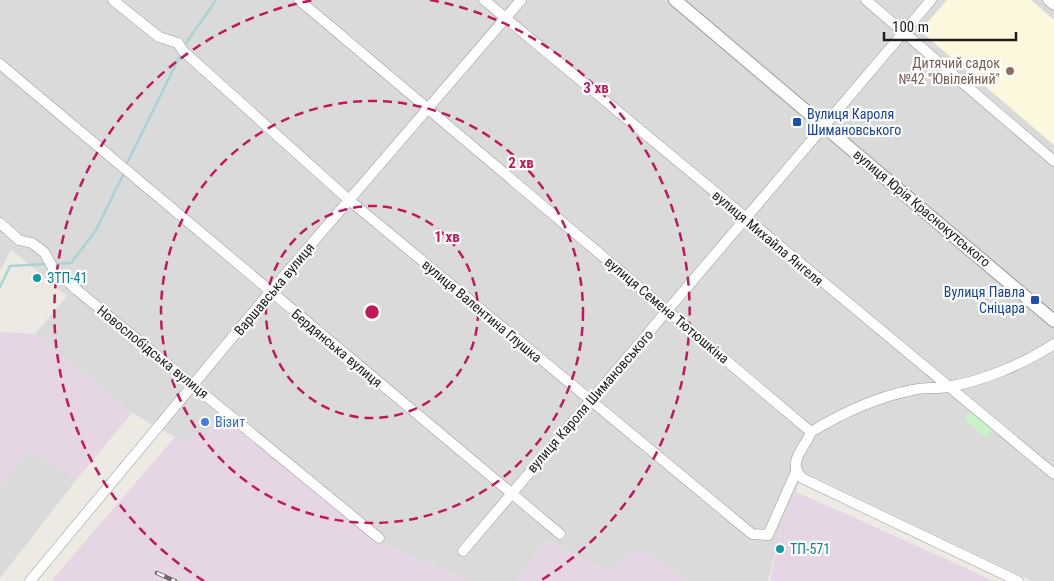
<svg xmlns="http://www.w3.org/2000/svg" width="1054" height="581" font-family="'Roboto Condensed',sans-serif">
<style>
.residential{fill:#dbdada}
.industrial{fill:#e6d6e5}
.education{fill:#fcf8dd}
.park{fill:#c6f5c3}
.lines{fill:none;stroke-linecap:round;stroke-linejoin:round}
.stream{stroke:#a7d4d8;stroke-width:2.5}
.minor-casing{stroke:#9a9a9a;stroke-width:11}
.tertiary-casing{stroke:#9a9a9a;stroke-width:14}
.minor{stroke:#fff;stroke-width:10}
.tertiary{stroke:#fff;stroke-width:12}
.rail-casing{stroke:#6b6b6b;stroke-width:4.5}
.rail{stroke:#fff;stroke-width:2.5;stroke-dasharray:8;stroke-linecap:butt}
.ring{fill:none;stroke:#c2185b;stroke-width:2.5;stroke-dasharray:9 6}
.education-dot{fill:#8d6e63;stroke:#fff;stroke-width:2}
.transit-dot{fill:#1a4fb4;stroke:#fff;stroke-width:2}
.culture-dot{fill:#0f9aa8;stroke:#fff;stroke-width:2}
.shop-dot{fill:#3f7fe0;stroke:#fff;stroke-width:2}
.labels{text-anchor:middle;stroke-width:4.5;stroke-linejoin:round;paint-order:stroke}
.education-label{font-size:14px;fill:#785e54;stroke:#fff;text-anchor:end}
.transit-label{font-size:14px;fill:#164399;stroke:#fff;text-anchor:start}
.street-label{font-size:14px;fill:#1d1d1d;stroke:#fff}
.culture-label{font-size:14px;fill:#0d838f;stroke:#fff;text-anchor:start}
.shop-label{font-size:14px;fill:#366cbe;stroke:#fff;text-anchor:start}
.centre{fill:#c2185b;stroke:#fff;stroke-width:2.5}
.ring-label{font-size:15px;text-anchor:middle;font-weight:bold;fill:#c2185b;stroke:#fff;stroke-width:4.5;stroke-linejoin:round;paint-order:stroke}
</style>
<rect width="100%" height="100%" fill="#ede9e3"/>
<g class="residential">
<path d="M0,0H1054V581H1032L802,471L796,492L782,523L768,581H690L639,549L609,570L561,549L547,540L516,581H470L379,543L220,414L205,438L187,442L175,437L132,413L35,334L67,296L11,249L0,271Z"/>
<path d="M28,449L77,479L0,578V488Z"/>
</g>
<g class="industrial">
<path d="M0,332L35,334L132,413L77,479L28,450L0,488Z"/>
<path d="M221,414L379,543L470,581H51L175,437L187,442L194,431L205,438Z"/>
<path d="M796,492L844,513L994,581H770L782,523Z"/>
<path d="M547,540L561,549L608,570L639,549L690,581H516Z"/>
</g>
<path class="education" d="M947,0H1031L1054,20V145L920,31Z"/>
<path class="park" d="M970,412L992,430L986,437L964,419Z"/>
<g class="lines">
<g class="stream">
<path d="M184,46L216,0"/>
<path d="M126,165L181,54"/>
<path d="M54,264L71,263L96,230L124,173"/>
<path d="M0,287L10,266L46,264"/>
</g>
<defs>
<g id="minor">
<path d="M113,0L159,37L178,43L183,51L349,200L752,534L768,535L796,472"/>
<path d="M299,0L811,432"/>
<path d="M484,0L1054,474"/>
<path d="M866,0L1054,161"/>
<path d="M1048,0L1054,5"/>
<path d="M0,64L560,534"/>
<path d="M0,223L19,240L32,243L44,252L53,268L77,290L379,538"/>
<path d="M811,432C805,448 786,463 802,478L1018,581"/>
<path d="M811,432C842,413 876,397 913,390C924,387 936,389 947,387C983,381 1024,364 1054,344"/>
<path d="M463,551L931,0"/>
<path d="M30,581L270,292L521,0"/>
</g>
<path id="tertiary" d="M675,0L1054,321"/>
</defs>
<use href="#minor" class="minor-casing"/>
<use href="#tertiary" class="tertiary-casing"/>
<use href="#minor" class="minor"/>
<use href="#tertiary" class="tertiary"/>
<defs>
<path id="rail" d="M157,573L175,581"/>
</defs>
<use href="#rail" class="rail-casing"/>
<use href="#rail" class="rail"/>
</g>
<g class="ring">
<circle cx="372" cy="312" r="106"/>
<circle cx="372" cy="312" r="211"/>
<path d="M204 581A317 317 0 0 1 314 0M430 0A317 317 0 0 1 540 581"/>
</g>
<circle class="education-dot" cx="1010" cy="71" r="5"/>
<g class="transit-dot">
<rect x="792" y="117" width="10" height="10" rx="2.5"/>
<rect x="1030" y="295" width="10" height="10" rx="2.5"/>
</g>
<g class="culture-dot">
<circle cx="37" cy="278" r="5"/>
<circle cx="780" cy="549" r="5"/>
</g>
<circle class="shop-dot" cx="205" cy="422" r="5"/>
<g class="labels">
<g class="education-label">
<text x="1000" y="68">Дитячий садок<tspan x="1000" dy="16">№42 "Ювілейний"</tspan></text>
</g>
<g class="transit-label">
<text x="807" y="119">Вулиця Кароля<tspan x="807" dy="16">Шимановського</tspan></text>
<text x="1025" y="297" text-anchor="end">Вулиця Павла<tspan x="1025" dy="16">Сніцара</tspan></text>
</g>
<g class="street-label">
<text transform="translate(922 208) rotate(40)" y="5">вулиця Юрія Краснокутського</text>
<text transform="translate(768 238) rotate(40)" y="5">вулиця Михайла Янгеля</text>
<text transform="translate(274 289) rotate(-50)" y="5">Варшавська вулиця</text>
<text transform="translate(667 310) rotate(40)" y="5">вулиця Семена Тютюшкіна</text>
<text transform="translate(482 311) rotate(40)" y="5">вулиця Валентина Глушка</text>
<text transform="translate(337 348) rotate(40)" y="5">Бердянська вулиця</text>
<text transform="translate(153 352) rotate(39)" y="5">Новослобідська вулиця</text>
<text transform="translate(590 401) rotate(-49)" y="5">вулиця Кароля Шимановського</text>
</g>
<g class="culture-label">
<text x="47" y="283">ЗТП-41</text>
<text x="790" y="554">ТП-571</text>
</g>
<g class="shop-label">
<text x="215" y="427">Візит</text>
</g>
</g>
<circle cx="372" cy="312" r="8" class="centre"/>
<g class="ring-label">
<text x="596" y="93">3 хв</text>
<text x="521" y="168">2 хв</text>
<text x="447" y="242">1 хв</text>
</g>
<path d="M884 32v8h132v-8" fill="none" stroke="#1d1d1d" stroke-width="2.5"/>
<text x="892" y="32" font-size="15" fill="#1d1d1d" stroke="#ffffff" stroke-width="4" paint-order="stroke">100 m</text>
</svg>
